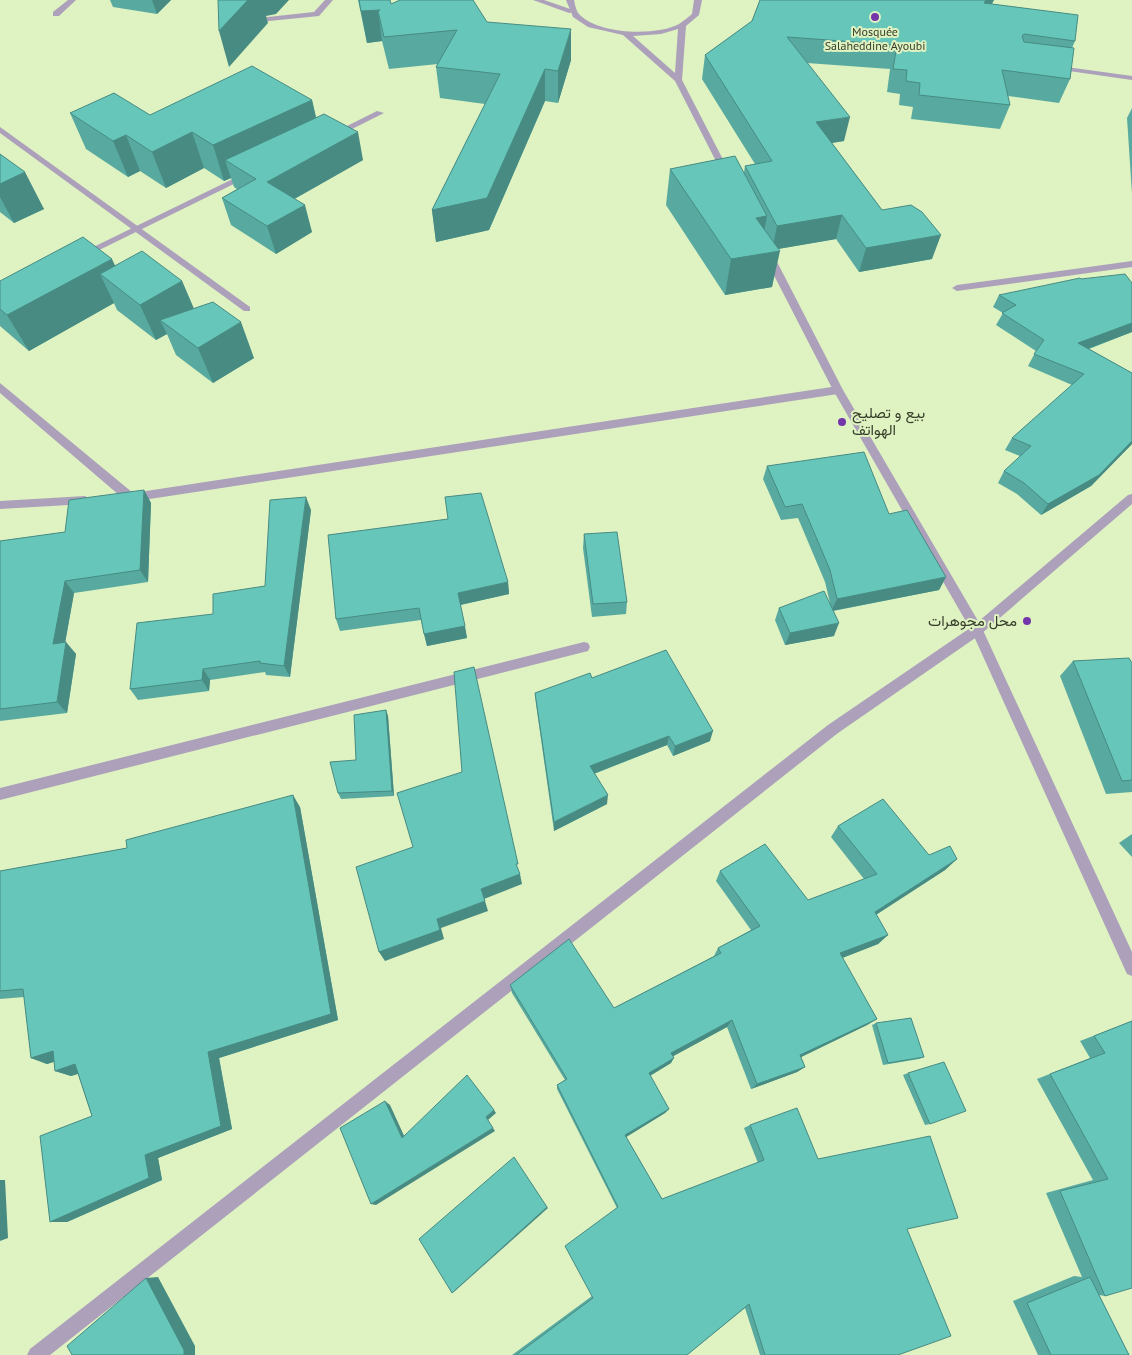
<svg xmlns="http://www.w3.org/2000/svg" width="1132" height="1355" font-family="'PT Sans',Vazirmatn,sans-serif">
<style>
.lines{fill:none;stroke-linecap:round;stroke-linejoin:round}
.service{fill:#aca0bb;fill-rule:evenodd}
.minor{fill:#aca0bb;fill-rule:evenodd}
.tertiary{fill:#aca0bb;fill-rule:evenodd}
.wall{fill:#58aaa0}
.shaded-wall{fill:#478b82}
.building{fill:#66c6ba;stroke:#478b82}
.poi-dot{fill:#7435aa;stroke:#dff2c1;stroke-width:2}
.labels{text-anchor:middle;stroke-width:4;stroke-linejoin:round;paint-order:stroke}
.far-poi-label{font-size:12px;fill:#363d2a;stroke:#dff2c1}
.poi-label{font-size:15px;fill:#363d2a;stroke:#dff2c1;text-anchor:start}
</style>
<rect width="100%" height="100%" fill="#dff2c1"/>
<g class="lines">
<g class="service">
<path d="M68,0H76L59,16H53V12Z"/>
<path d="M325,0H333L319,16L250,23L246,21L250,19L314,12Z"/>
<path d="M1052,65L1132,76V80L1055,69L1051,67Z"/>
<path d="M0,127L250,307V311H244L0,133Z"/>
<path d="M1132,261V267L957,291L952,288L957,285Z"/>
</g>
<g class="minor">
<path d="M533,0H544L576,11L569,13Z"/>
<path d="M377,111L384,113L338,136L331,134Z"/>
<path d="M243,174L250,176L85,257H79L77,255Z"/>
<path d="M0,383L133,493L838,386L843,390L838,394L130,502L126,501L0,393Z"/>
<path d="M1132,494V504L981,634L838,733L50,1355H27L30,1349L828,725L973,626L1128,495Z"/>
<path d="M85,496L91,500L85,504L0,509V501Z"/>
<path d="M584,642L588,643L590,647L588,651L584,652L0,800V788Z"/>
</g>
<g class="tertiary">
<path d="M566,0H574C575,4 576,11 579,14C598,35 657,36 679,24C684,21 688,17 692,14L694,0H702L699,15L686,26L682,80L731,175L730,177L723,175L675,81L623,35L588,27L573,17ZM678,29L675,73L633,36L661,34Z"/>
<path d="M768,251L773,254L843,390L981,626L1132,952V976L1127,974L972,632L833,390L763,254Z"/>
</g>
</g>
<g class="wall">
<path d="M110,0H171L157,14L113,7Z"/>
<path d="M358,0H390L391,4L487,22L571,60L558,103L545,101L489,230L436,242L432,210L485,104L440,98L436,67L438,64L389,69L382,41L367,43Z"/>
<path d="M760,0H994L992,4L1075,41L1072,48L1070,79L1059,103L1008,96L1010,105L1000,129L911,119L913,107L899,105L900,94L887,92L890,69L807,63L844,141L832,143L882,210L932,259L859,272L836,239L778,249L772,287L725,295L666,205L670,169L744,172L745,166L755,164L702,79L705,55L752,21Z"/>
<path d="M312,100L316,117L363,160L294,199L312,232L276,254L231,225L222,198L237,189L234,187L231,178L224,181L204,168L166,188L140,171L128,177L86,149L70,113L150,115Z"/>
<path d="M1132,108V194L1127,118Z"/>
<path d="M0,154L44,209L14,223L0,212Z"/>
<path d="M115,266L182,281L194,309L254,358L213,383L176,355L167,334L156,340L117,310L114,303L29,351L0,326V281Z"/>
<path d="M1081,279L1132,283V332L1089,349L1132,373V444L1091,486L1041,515L1017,494L998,483L1004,471L1020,456L1005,450L1012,438L1072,385L1028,366L1036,351L996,325L1003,313L993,307L999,295Z"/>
<path d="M767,466L889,514L946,577L939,590L833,611L834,636L785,645L775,620L779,608L830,603L825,582L798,518L781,520L763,479Z"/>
<path d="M144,490L151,503L148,582L74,593L65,642L76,654L67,713L0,721V541L65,532Z"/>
<path d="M311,510L290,677L266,675L265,672L210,680L209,691L138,700L130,689L213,614L265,586Z"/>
<path d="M584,534L627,602L626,614L592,617L583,548Z"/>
<path d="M508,582L509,594L460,605L467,638L427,646L421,620L340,631L336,619Z"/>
<path d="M1073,661L1132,663V792L1106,794L1060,676Z"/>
<path d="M592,678L710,741L673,756L667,745L594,774L607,804L554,831L536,704L535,693Z"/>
<path d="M386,710L388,716L394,796L341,799L338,793L356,760Z"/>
<path d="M300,807L338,1020L219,1058L232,1129L158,1158L162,1180L67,1222L92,1116L78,1074L71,1076L55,1071L54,1062L47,1064L31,1058L24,997L0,999V871L127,848Z"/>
<path d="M838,826L929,855L957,859L945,870L876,915L888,935L878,944L842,958L877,1019L867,1025L801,1057L805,1067L797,1072L751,1089L727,1027L673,1056L671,1063L650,1076L669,1109L665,1113L626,1137L662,1199L758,1163L744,1128L750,1125L818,1159L907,1229L898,1355H760L745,1308L687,1355H512L592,1296L617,1208L557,1089V1085L565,1080L512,993L510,985L614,1008L714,956L718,948L751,930L716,881L720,871L808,900L864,879L831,837Z"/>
<path d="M1132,834V857L1119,843Z"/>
<path d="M1132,1021L1105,1296L1099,1295L1129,1355H1038L1013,1301L1074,1276L1082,1277L1046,1193L1093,1180L1037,1079L1090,1058L1080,1041Z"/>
<path d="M876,1023L924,1057L919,1059L883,1065L872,1025Z"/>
<path d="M908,1073L930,1124L925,1125L903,1075Z"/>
</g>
<g class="shaded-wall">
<path d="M152,0H171L157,14Z"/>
<path d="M222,0H289L276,14L266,16L268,23L229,67L219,31Z"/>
<path d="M986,0H994L976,26L984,3Z"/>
<path d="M380,10L378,11L382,41L367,43L361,11Z"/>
<path d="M571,29V60L558,103V71Z"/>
<path d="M545,69V101L489,230L436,242L432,210Z"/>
<path d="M312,100L320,136L225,160L231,178L224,181L213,145Z"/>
<path d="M850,117L844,141L810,146L816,122Z"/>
<path d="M192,132L204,168L166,188L152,152Z"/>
<path d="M358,132L363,160L275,210L267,182Z"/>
<path d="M126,135L140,171L128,177L113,141Z"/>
<path d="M25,172L44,209L14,223L0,197V184Z"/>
<path d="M305,205L312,232L276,254L267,226Z"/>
<path d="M842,215L836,239L772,250L777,226Z"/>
<path d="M767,216L760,252L756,218Z"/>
<path d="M941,235L932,259L859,272L866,248Z"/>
<path d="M780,251L772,287L725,295L731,259Z"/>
<path d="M112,259L129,295L100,274L114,303L29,351L7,315Z"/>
<path d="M182,281L197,316L160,320L167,334L156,340L140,305Z"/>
<path d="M241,322L254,358L213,383L198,348Z"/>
<path d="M1132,323V332L1071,355L1078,343Z"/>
<path d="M1132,441V444L1091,486L1041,515L1048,504Z"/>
<path d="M144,490L151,503L148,582L140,570Z"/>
<path d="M306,497L311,510L290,677L284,666Z"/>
<path d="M946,577L939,590L831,611L837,599Z"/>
<path d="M65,581L74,593L63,655L53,644Z"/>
<path d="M508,582L509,594L460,605L458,593Z"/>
<path d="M839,623L834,636L785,645L790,633Z"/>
<path d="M465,626L467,638L427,646L424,634Z"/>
<path d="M66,642L76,654L67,713L57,702Z"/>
<path d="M203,669L210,680L209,691L202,680Z"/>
<path d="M386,710L388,716L394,796L392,791Z"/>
<path d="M713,731L710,741L673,756L675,746Z"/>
<path d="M669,736L667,745L590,775V766Z"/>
<path d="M293,795L300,807L338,1020L219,1058L232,1129L158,1158L162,1180L67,1222H50L145,1155L208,1052Z"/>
<path d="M608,795L607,804L554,831V822Z"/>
<path d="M957,859L945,870L866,921L875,912Z"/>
<path d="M520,874L522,884L484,899L481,889Z"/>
<path d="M485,901L488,911L441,928L444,939L385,961L379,952L437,919Z"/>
<path d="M888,935L878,944L832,962L840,953Z"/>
<path d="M877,1019L867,1025L793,1061L800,1055Z"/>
<path d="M732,1020L727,1027L668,1059L671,1053Z"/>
<path d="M53,1051L68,1057L47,1064L31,1058Z"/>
<path d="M674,1058L671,1063L646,1078L649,1073Z"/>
<path d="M75,1064L89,1070L71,1076L55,1071Z"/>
<path d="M805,1067L797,1072L751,1089L757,1084Z"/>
<path d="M385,1101L390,1105L406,1140L402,1138Z"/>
<path d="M669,1109L665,1113L623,1139L625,1135Z"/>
<path d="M494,1110L496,1113L488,1120L486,1117Z"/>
<path d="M493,1128L495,1131L376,1205L371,1204Z"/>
<path d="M0,1180H5L8,1238L0,1241Z"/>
<path d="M547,1207L548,1208L455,1291L452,1293Z"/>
<path d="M158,1277L195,1346V1355H184L146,1278Z"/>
</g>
<g class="building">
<path d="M218,0H248L219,31Z"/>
<path d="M359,0H390L391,4L400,0H473L487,22L571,29L558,71L545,69L487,198L432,210L500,74L436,67L457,30L384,37L378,11L380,10L361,11Z"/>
<path d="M760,0H986L984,3L1078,15L1075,41L1024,34L1022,36L1024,42L1074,48L1070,79L1002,70L1010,105L919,95L920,83L906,81L907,70L893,69L897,45L787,37L850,117L816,122L882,210L911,205L922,212L941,235L866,248L842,215L777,226L745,166L772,161L705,55L752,21Z"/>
<path d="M252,66L312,100L213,145L192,132L152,152L126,135L113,141L70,113L114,93L150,115Z"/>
<path d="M324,114L358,132L267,182L305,205L267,226L222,198L256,179L225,160Z"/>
<path d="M0,154L25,172L0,184Z"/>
<path d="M735,156L767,216L756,218L780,251L731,259L670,169Z"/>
<path d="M83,237L112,259L7,315L0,309V281Z"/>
<path d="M142,251L182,281L140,305L100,274Z"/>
<path d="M1125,274L1132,283V323L1078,343L1132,373V441L1099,475L1048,504L1024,483L1004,471L1031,446L1012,438L1084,374L1034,354L1044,340L1002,313L1016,305L999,295L1080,278L1081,279Z"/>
<path d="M213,302L241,322L198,348L160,320Z"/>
<path d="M864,452L889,514L907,510L946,577L837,599L830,570L802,504L785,507L767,466Z"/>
<path d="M144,490L140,570L65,581L53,644L66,642L57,702L0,709V541L65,532L69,500Z"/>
<path d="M481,493L508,582L458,593L465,626L424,634L419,608L336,619L328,535L448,519L445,497Z"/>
<path d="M306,497L284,666L260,663V661L203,669L202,680L130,689L137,623L213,614V594L265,586L270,500Z"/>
<path d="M617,532L627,602L593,604L584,534Z"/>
<path d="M824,591L839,623L790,633L779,608Z"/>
<path d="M666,650L713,731L675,746L669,736L590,766L608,795L554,822L535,693L590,673L592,678Z"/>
<path d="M1129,658L1132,663V780L1122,781L1073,661Z"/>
<path d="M474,667L518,864H516L520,874L481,889L485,901L437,919L440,930L379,952L356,867L413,847L397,793L462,772L454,672Z"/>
<path d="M386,710L392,791L338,793L330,762L356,760L354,715Z"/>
<path d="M293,795L331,1014L208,1052L221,1126L145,1155L149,1178L50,1222L40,1136L92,1116L75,1064L55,1071L53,1051L31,1058L23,989L0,991V871L127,848L126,840Z"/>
<path d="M883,799L929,855L950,846L957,859L875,912L888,935L840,953L877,1019L800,1055L805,1067L757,1084L732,1020L671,1053L674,1058L649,1073L669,1109L625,1135L662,1199L764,1160L750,1125L797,1108L818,1159L930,1136L958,1218L907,1229L951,1336L898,1355H765L749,1304L687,1355H516L593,1298L565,1246L618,1207L557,1085L567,1079L510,985L569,939L614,1008L721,953L718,948L760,926L720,871L765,844L808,900L877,874L838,826Z"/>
<path d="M911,1018L924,1057L888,1063L876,1023Z"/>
<path d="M1132,1021V1288L1105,1296L1060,1191L1108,1179L1050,1074L1105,1053L1094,1036Z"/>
<path d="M944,1062L966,1111L930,1124L908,1073Z"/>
<path d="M467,1075L494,1110L486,1117L493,1128L371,1204L340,1128L385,1101L402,1138Z"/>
<path d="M514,1157L547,1207L452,1293L419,1239Z"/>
<path d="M1090,1277L1129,1355H1051L1027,1303Z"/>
<path d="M146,1278L184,1350V1355H72L67,1346Z"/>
</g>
<g class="poi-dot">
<circle cx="875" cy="17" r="5"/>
<circle cx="842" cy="422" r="5"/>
<circle cx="1027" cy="621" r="5"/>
</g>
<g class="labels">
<g class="far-poi-label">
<text x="875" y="36">Mosquée<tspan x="875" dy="14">Salaheddine Ayoubi</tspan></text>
</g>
<g class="poi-label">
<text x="852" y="418">بيع و تصليح<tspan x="852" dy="17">الهواتف</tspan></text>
<text x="1017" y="626" text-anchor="end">محل مجوهرات</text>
</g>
</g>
</svg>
